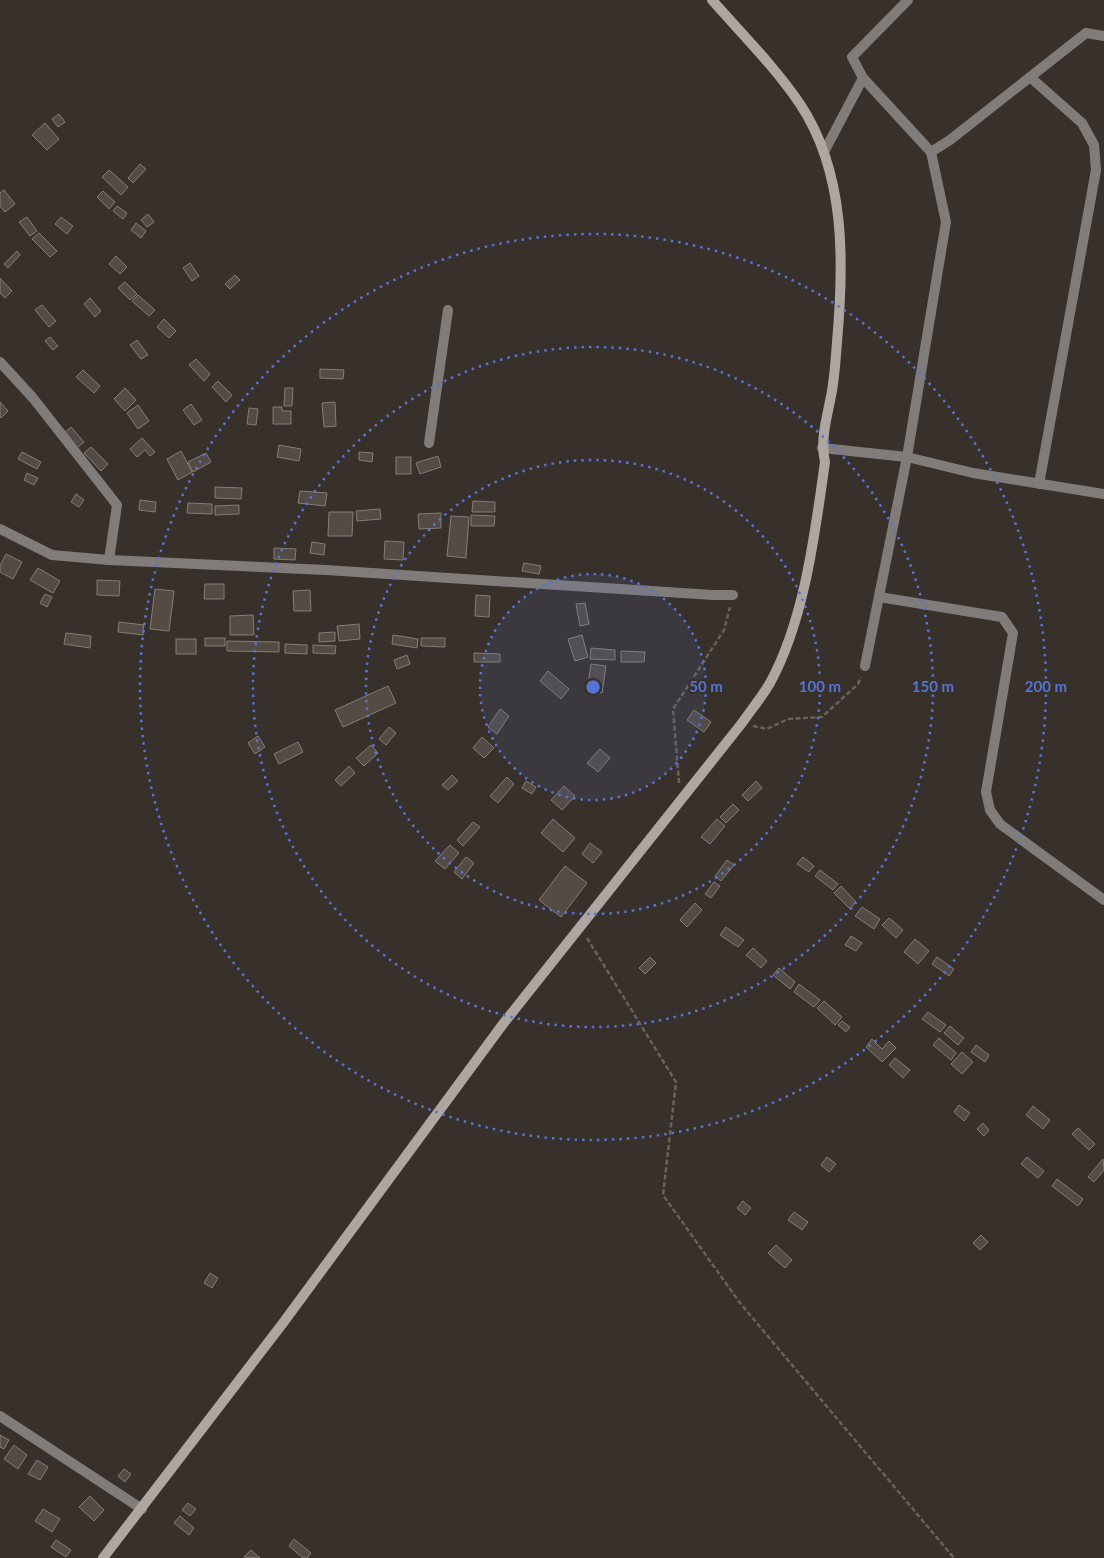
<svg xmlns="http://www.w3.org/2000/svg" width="1104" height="1558" font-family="Lato,sans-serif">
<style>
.building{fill:#544b45;stroke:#877d76}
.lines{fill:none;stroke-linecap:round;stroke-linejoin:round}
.path{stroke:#69615c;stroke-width:2.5;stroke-dasharray:5 2.5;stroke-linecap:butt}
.street{stroke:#807c79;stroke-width:10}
.secondary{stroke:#ada6a1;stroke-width:10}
.ring{fill:none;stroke:#5575d5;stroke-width:2.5;stroke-dasharray:2.5 5}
.centre{fill:#5575d5;stroke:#38302a;stroke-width:2.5}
.ring-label{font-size:15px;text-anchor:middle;font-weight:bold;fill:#5575d5;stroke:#38302a;stroke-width:4.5;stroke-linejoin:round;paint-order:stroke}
</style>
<rect width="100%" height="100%" fill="#38302a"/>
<g class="building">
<path d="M59,114L65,122L58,127L52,119Z"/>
<path d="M45,123L59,139L47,150L32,135Z"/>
<path d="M140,164L146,169L133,183L128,178Z"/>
<path d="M109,170L128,187L121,195L102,177Z"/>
<path d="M4,190L15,204L5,212L0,206V193Z"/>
<path d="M103,191L115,202L109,209L97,197Z"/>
<path d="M117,206L127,213L123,219L113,211Z"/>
<path d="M148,214L154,222L147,227L141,220Z"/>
<path d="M27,217L37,231L30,236L19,222Z"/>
<path d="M61,217L73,226L67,234L55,224Z"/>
<path d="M136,223L146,231L141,238L131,230Z"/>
<path d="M39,233L57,251L50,257L32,239Z"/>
<path d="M17,251L20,255L8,268L4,264Z"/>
<path d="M116,256L127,267L120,274L109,264Z"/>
<path d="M190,263L199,276L192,281L183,268Z"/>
<path d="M235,275L240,280L230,289L225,284Z"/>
<path d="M0,278L12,291L5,298L0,293Z"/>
<path d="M125,282L137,294L130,300L118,288Z"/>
<path d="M138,295L155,310L149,316L132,301Z"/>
<path d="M90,298L101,311L95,317L84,304Z"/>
<path d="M42,305L56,321L49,327L35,310Z"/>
<path d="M164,319L176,331L169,338L157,327Z"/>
<path d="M50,337L58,346L53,350L45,341Z"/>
<path d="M137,340L148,355L141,359L130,345Z"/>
<path d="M196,359L210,374L204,381L189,365Z"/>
<path d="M320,369L344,370L343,379L320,378Z"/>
<path d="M83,370L100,386L94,393L76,377Z"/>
<path d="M218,381L232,395L226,402L212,387Z"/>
<path d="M125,388L136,400L125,411L114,399Z"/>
<path d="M285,388H293L292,406H284Z"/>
<path d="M0,402L8,411L1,418L0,417Z"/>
<path d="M335,402L336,426L324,427L322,403Z"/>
<path d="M191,404L202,420L194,425L183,410Z"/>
<path d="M138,405L149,421L138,429L127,413Z"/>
<path d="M273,407H282V411H291V424H273Z"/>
<path d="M249,408L258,409L256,425L247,424Z"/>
<path d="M71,427L84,442L77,448L64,433Z"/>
<path d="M142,438L155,452L150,456L145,450L137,457L130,449Z"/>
<path d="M279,445L301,449L299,461L277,457Z"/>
<path d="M91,447L108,464L101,471L84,453Z"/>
<path d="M181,451L192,472L178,480L167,459Z"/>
<path d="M22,452L41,462L37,469L18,459Z"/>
<path d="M359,452L373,453L372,462L359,460Z"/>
<path d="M206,453L211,462L193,472L188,462Z"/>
<path d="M438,456L441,467L420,474L416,463Z"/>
<rect x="396" y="457" width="15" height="17"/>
<path d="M27,473L38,478L34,485L24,480Z"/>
<path d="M215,487L242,488L241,499L215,498Z"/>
<path d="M300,491L327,493L325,506L298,503Z"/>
<path d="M76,494L84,500L79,507L71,502Z"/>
<path d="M140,500L156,502L155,512L139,510Z"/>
<path d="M473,501L495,502V512H472Z"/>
<path d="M188,503L212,504V514L187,513Z"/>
<path d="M239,505V514L215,515V506Z"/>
<path d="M380,509L381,519L357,521L356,511Z"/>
<path d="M329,512H353L352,536H328Z"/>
<path d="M441,513V528L419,529L418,514Z"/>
<path d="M471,515L495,516L494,526H471Z"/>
<path d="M451,516L469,517L466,558L447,556Z"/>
<path d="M385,541L404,542L403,560L384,559Z"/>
<path d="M312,542L325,544L324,555L310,553Z"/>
<path d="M274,548L296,549L295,560L274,559Z"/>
<path d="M6,554L22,562L13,579L0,572V566Z"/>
<path d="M524,563L541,566L539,574L522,571Z"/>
<path d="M38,568L60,581L53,593L30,580Z"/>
<path d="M97,580L120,581L119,596L97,595Z"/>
<path d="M205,584H224V599H204Z"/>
<path d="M155,589L174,591L169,631L150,629Z"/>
<path d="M310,590L311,611H294L293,591Z"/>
<path d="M45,594L52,597L47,607L40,603Z"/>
<path d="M476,595L490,596L489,617L475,616Z"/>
<path d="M585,603L589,624L580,626L576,604Z"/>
<path d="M253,615L254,635H230V616Z"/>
<path d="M119,622L144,625L143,635L118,632Z"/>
<path d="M359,624L360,639L339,641L337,626Z"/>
<path d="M335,632V641L319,642V633Z"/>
<path d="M66,633L91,636L90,648L64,644Z"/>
<path d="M393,635L418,639L417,648L392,644Z"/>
<path d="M582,635L588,657L575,661L568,639Z"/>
<rect x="205" y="638" width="20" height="8"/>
<path d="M421,638H445V647L421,646Z"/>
<rect x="176" y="639" width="20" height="15"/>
<path d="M227,641L279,642V652L227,651Z"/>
<path d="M285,644L307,645V654L285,653Z"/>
<path d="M313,645L336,646L335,654L313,653Z"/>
<path d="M591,648L615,650V660L590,659Z"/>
<path d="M621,651L645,652L644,662H621Z"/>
<path d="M474,653L500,654V662H474Z"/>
<path d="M407,655L410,664L397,669L394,660Z"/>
<path d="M591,664L606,666L602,693L587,691Z"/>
<path d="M548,671L569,689L561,699L540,681Z"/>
<path d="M388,686L396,703L343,727L335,710Z"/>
<path d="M500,709L509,716L497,734L488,727Z"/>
<path d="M694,710L711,722L704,732L687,720Z"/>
<path d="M389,727L396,733L386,745L379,739Z"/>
<path d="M258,736L265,747L255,754L248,743Z"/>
<path d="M482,737L494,748L484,758L473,748Z"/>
<path d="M298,742L303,752L279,764L274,754Z"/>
<path d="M371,745L378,753L364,766L356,758Z"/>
<path d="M600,749L610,758L598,772L587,763Z"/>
<path d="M349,766L355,773L341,786L335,780Z"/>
<path d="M452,775L458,781L448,790L442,785Z"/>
<path d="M507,777L514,784L498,803L490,796Z"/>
<path d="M526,781L536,787L532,794L522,788Z"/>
<path d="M756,781L762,788L748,801L742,795Z"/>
<path d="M564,786L575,796L562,810L551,800Z"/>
<path d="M733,804L739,810L726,823L720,817Z"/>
<path d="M553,819L575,838L563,852L541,833Z"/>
<path d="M717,819L725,826L710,844L701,837Z"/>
<path d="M473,822L480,827L463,846L457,840Z"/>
<path d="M590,843L602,852L593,863L582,854Z"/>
<path d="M450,845L459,853L445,869L435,861Z"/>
<path d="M466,857L474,863L462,879L454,872Z"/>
<path d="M803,857L814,866L809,872L797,864Z"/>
<path d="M727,860L734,865L721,881L715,876Z"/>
<path d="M565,866L587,883L561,917L539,900Z"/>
<path d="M820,870L838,884L833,890L815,876Z"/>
<path d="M714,882L720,886L711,898L705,894Z"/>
<path d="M841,886L856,902L850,909L834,893Z"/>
<path d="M695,903L702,910L687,927L680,920Z"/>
<path d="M862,907L880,919L874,929L855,916Z"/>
<path d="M889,918L903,930L896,938L882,925Z"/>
<path d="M726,927L744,940L738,947L720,935Z"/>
<path d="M851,936L862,943L856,951L845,945Z"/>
<path d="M915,939L929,951L918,964L904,952Z"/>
<path d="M753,948L767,961L761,968L746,955Z"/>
<path d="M650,957L656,963L645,974L639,968Z"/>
<path d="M937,957L954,969L949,976L932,964Z"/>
<path d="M779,968L795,982L790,989L773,975Z"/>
<path d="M799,984L820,1000L814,1007L794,992Z"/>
<path d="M824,1001L842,1017L835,1025L817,1008Z"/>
<path d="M928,1012L946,1025L940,1032L922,1019Z"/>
<path d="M842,1021L850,1027L846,1032L838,1025Z"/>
<path d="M950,1026L964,1038L958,1045L944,1033Z"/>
<path d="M939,1038L956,1053L951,1060L933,1045Z"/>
<path d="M872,1039L882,1049L889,1041L896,1048L882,1062L866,1047Z"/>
<path d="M976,1045L989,1055L985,1062L971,1052Z"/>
<path d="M962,1052L973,1062L962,1074L951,1064Z"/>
<path d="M895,1058L910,1070L903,1078L889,1065Z"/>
<path d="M959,1105L970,1113L964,1121L954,1112Z"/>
<path d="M1033,1106L1050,1120L1043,1129L1026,1115Z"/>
<path d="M983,1123L989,1130L984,1136L977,1129Z"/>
<path d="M1078,1128L1095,1144L1089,1150L1072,1134Z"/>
<path d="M827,1157L836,1164L829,1172L821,1165Z"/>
<path d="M1027,1157L1044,1171L1038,1178L1021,1164Z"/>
<path d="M1103,1159L1104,1170L1094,1182L1088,1177Z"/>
<path d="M1057,1179L1083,1199L1078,1206L1052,1186Z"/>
<path d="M743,1201L751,1208L745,1215L737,1208Z"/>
<path d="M794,1212L808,1222L802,1230L788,1220Z"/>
<path d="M981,1235L988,1242L980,1250L973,1243Z"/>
<path d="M776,1245L792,1260L785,1268L768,1253Z"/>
<path d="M210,1273L218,1278L212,1288L204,1283Z"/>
<path d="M0,1435L9,1440L4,1449L0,1447Z"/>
<path d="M14,1445L27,1455L18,1469L4,1459Z"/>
<path d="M37,1460L48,1467L40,1480L28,1474Z"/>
<path d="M124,1469L131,1474L125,1482L118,1476Z"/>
<path d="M90,1496L104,1510L94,1521L79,1507Z"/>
<path d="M188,1503L196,1509L190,1516L182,1510Z"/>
<path d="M43,1509L60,1519L52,1532L35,1521Z"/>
<path d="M180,1516L194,1528L189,1535L174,1523Z"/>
<path d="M294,1539L311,1553L307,1558H303L289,1546Z"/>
<path d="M56,1540L71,1550L66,1557L51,1547Z"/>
<path d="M251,1550L260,1558L244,1557Z"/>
</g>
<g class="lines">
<g class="path">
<path d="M753,726L767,729L788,719L822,717L858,684L861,677"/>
<path d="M679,783L673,709L724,630L730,607"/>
<path d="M587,938L676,1082L663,1195L740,1303L954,1558"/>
</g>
<g class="street">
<path d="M1030,77L1082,123L1094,145L1096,170L1039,484"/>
<path d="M824,152L863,78"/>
<path d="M931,152L950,140L1086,33L1104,36"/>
<path d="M0,362L33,398L117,505L109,560"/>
<path d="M429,443L448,310"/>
<path d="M822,448L907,457L973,473L1104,494"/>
<path d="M0,529L52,555L109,560L326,570L713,595H733"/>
<path d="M879,597L1002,617L1013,633L986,792L990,810L1000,824L1104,900"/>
<path d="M865,666L907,457L946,222L931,152L863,78L852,57L908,0"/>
<path d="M0,1416L142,1509"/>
</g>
<path class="secondary" d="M103,1558L283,1323L503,1024L742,723C751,710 762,697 770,683C805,619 815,532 825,462C819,436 830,409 833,384C835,370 836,356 837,342C844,263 846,173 800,104C775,67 742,34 712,0"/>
</g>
<circle cx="593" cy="687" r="113" fill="#5575d5" fill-opacity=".12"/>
<g class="ring">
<circle cx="593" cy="687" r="113"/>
<circle cx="593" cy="687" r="227"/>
<circle cx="593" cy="687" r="340"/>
<circle cx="593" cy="687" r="453"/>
</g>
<circle cx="593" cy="687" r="8" class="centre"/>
<g class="ring-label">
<text x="706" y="692">50 m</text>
<text x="820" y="692">100 m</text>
<text x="933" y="692">150 m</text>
<text x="1046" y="692">200 m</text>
</g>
</svg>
